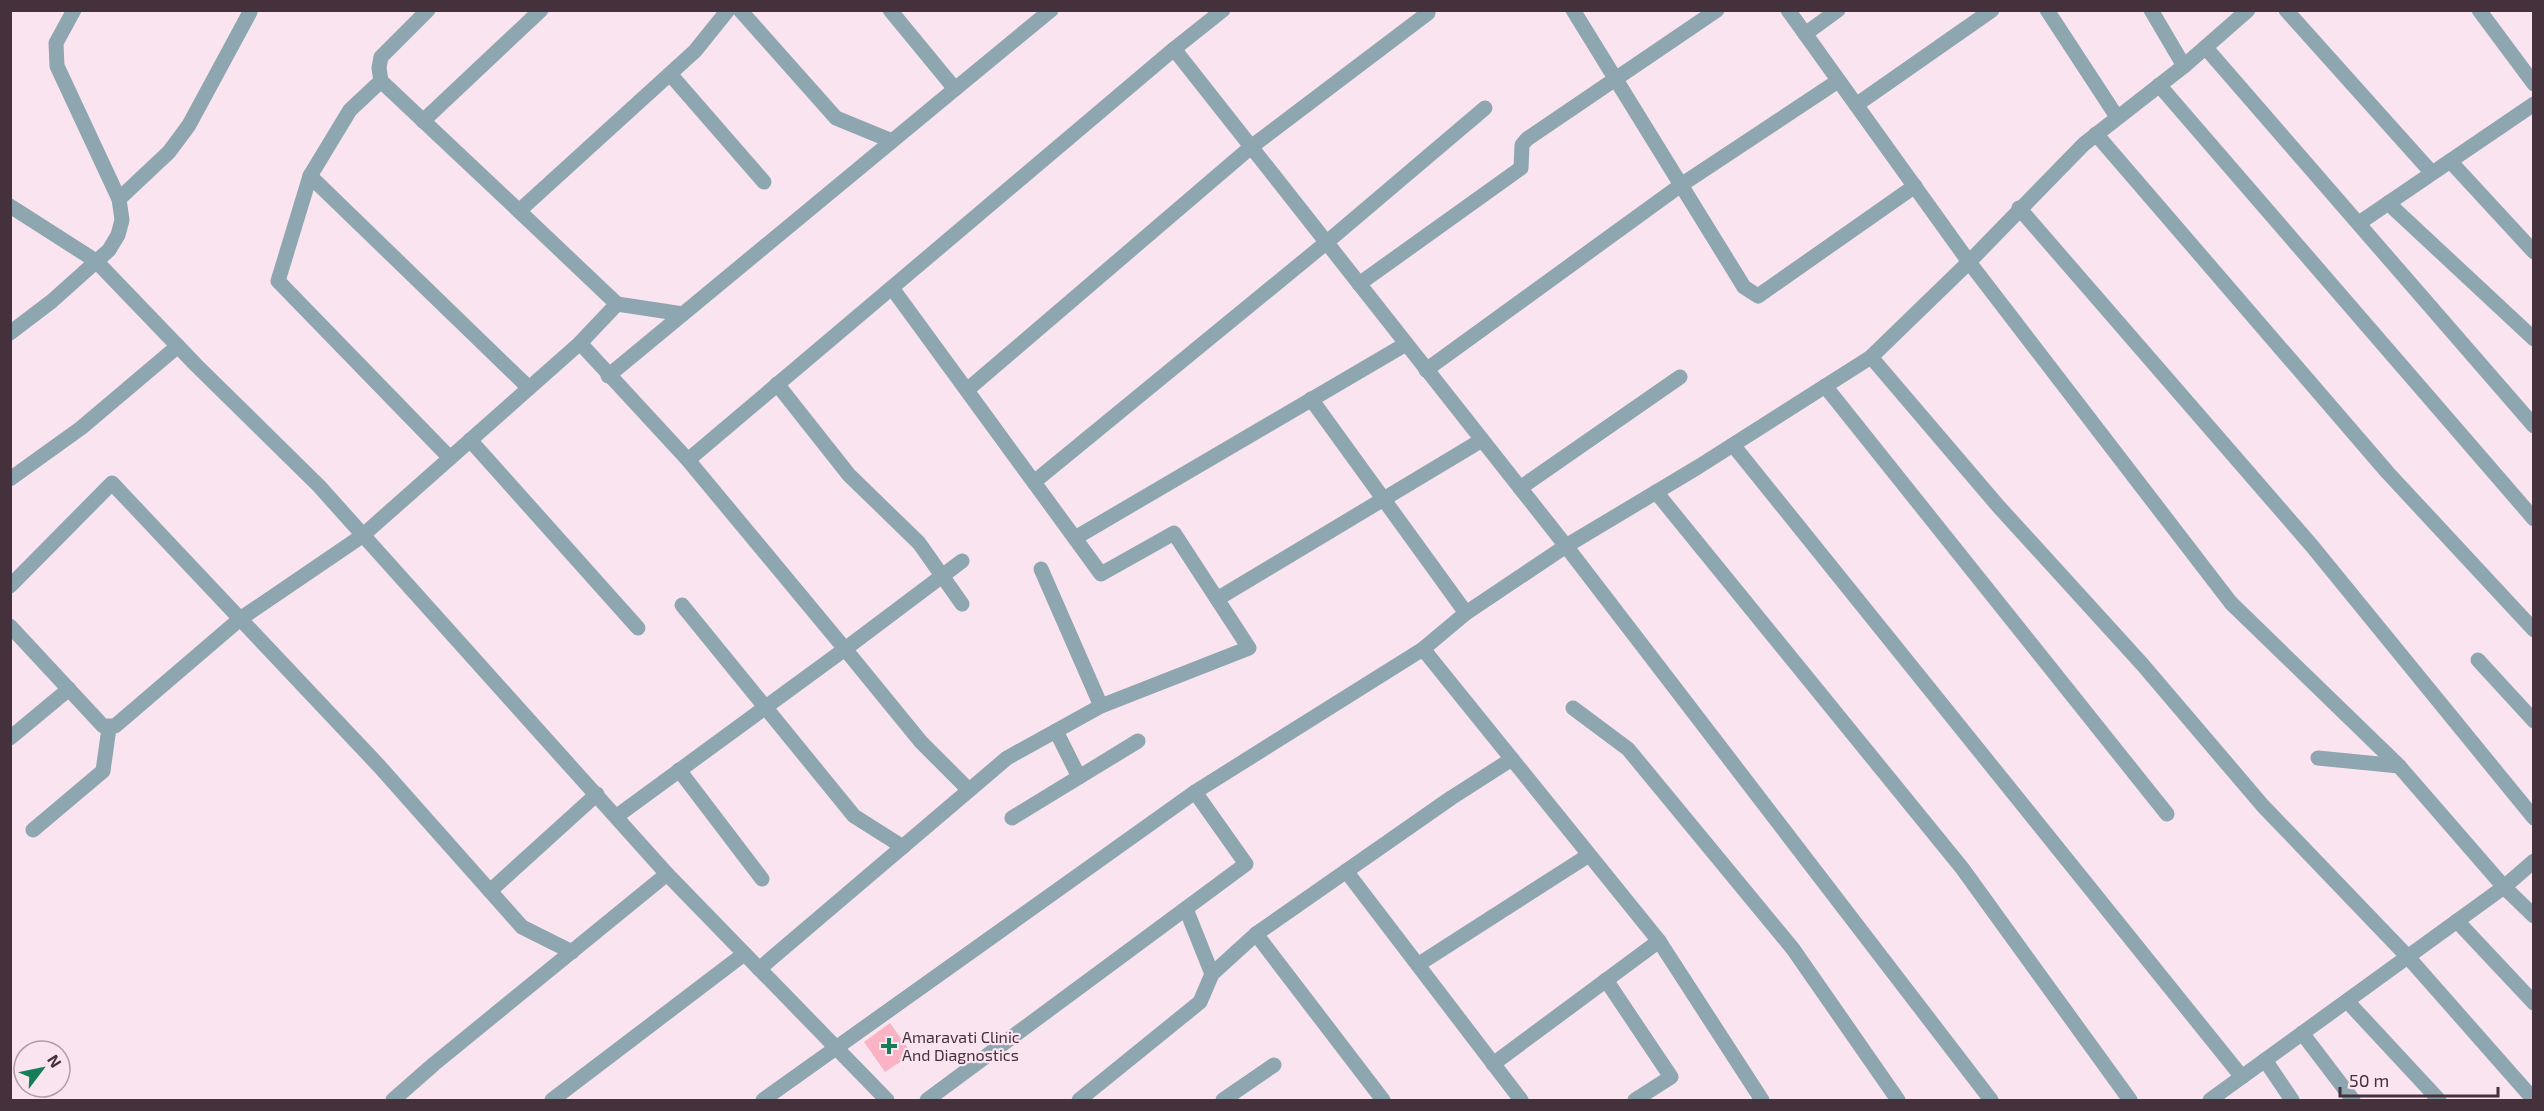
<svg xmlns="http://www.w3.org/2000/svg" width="2544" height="1111" font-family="'Exo 2',sans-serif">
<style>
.building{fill:#fab3c4}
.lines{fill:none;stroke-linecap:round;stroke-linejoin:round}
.minor{stroke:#8ea6b0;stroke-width:15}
.tertiary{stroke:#8ea6b0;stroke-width:15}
.poi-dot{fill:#157e58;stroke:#f9e4f0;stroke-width:2}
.labels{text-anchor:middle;stroke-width:4.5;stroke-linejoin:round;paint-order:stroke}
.poi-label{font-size:16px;fill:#44313c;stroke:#f9e4f0;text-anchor:start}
</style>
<rect width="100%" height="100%" fill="#f9e4f0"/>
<path class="building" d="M890,1023L912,1054L885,1072L864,1042Z"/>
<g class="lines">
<g class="minor">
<path d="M428,10L381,57L379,68L381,81L519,211"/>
<path d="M740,10L836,118L892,141"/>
<path d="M1573,10L1744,287L1758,296L1915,186"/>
<path d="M1788,10L1969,262L2231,603L2399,766L2504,887L2534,916"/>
<path d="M2047,10L2117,117"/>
<path d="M2151,10L2184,66"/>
<path d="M2286,10L2432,173"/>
<path d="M2479,10L2534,84"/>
<path d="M1805,34L1838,10"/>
<path d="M2206,48L2534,426"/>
<path d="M1174,49L1566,546L1991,1100"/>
<path d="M670,74L764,182"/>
<path d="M381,81L350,110L310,176L278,281L450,458"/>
<path d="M2159,85L2534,519"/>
<path d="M955,89L1051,10"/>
<path d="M1856,105L1992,10"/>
<path d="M423,121L541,10"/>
<path d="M2096,134L2388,473L2534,630"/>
<path d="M2450,161L2534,252"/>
<path d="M310,176L529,388"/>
<path d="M119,199L169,152L189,125L250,12"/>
<path d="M2388,203L2534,339"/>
<path d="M10,206L96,261L196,365L319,486L667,874L887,1100"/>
<path d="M2019,208L2312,546L2534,818"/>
<path d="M2359,223L2534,104"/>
<path d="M1359,284L1521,168L1522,145L1527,139L1717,10"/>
<path d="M617,304L683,314"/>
<path d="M10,333L52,301L109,250L118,235L122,220L119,199L57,66L56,43L74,10"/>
<path d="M580,343L617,304L519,211L695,51L728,10"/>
<path d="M1871,357L1999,507L2142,664L2263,806L2408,957L2534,1100"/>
<path d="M1426,370L1681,185L1838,81"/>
<path d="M608,376L955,89L890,10"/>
<path d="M777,384L849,475L919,543L962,604"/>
<path d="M1825,386L2167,814"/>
<path d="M967,390L1251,147L1428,13"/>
<path d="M1311,399L1466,613"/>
<path d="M470,440L638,628"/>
<path d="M1733,445L2242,1077"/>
<path d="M10,479L81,428L178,346"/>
<path d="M1034,482L1327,242L1485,108"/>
<path d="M1520,488L1680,377"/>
<path d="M1656,492L1962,868L2130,1100"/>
<path d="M1075,538L1406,344"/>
<path d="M962,561L845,649L921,742L969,790"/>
<path d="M1041,569L1101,706"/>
<path d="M10,586L112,483L380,767L522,927L572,952"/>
<path d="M1217,599L1482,440"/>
<path d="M682,605L854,816L903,847"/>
<path d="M1423,649L1659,941L1762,1100"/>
<path d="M2478,660L2534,721"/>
<path d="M1573,708L1628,749L1793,949L1898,1100"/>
<path d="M1056,731L1079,777"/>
<path d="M10,738L69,689"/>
<path d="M2318,758L2399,766"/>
<path d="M679,770L762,879"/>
<path d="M617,816L845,649L688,460"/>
<path d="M1012,818L1138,741"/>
<path d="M33,830L103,771L109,728"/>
<path d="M1346,871L1521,1100"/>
<path d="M490,891L597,794"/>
<path d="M1186,909L1212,974"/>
<path d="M2457,921L2534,1003"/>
<path d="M1256,934L1383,1100"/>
<path d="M1419,964L1589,855"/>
<path d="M759,969L1007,758L1101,706L1249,648L1174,533L1101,574L892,288"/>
<path d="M1606,980L1671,1077L1635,1100"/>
<path d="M2347,1001L2439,1100"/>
<path d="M2302,1033L2353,1100"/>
<path d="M2265,1060L2292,1100"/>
<path d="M1493,1064L1659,941"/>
<path d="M393,1100L434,1064L667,874"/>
<path d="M552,1100L744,954"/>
<path d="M927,1100L1246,864L1195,792"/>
<path d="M1079,1100L1200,1002L1212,974L1256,934L1451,798L1512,759"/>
<path d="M1223,1100L1274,1065"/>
<path d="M2210,1100L2504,887L2534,861"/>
</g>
<g class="tertiary">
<path d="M10,626L103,726H115L240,619L362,536L580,343L688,460L1174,49L1223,10"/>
<path d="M763,1100L1195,792L1423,649L1466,613L1566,546L1698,467L1871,357L1969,262L2084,144L2184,66L2248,10"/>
</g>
</g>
<path class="poi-dot" d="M886 1037h6v6h6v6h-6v6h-6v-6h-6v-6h6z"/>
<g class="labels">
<g class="poi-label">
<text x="902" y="1043">Amaravati Clinic<tspan x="902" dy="18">And Diagnostics</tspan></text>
</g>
</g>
<rect width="2544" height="1111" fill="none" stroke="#44313c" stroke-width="24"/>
<g transform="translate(42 1069) rotate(58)"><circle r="28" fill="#f9e4f0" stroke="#b19ca8" stroke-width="1.5"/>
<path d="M0-4.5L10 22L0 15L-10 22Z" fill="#157e58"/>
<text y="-9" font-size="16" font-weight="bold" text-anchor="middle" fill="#44313c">N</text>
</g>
<path d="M2340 1087v9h158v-9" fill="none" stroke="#44313c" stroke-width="3"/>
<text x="2349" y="1087" font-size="18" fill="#44313c" stroke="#f9e4f0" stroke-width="4.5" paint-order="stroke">50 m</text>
</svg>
